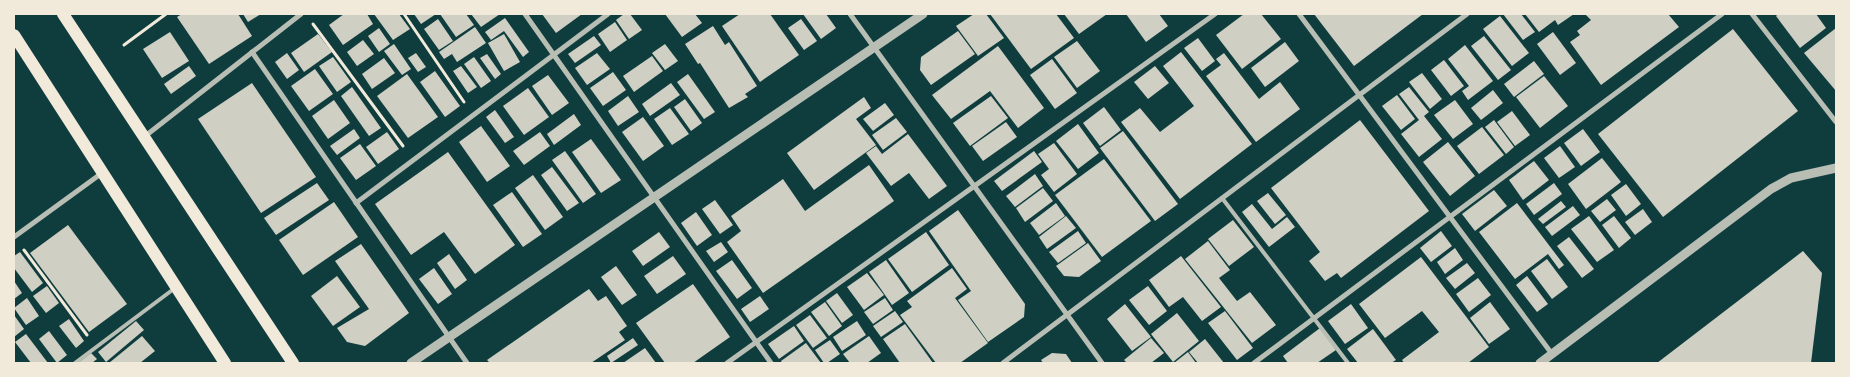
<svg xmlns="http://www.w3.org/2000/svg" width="1850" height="377" font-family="Lato,sans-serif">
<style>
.building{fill:#cfcfc3}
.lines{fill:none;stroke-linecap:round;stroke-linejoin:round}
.path{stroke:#f1e9da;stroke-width:3}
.service{stroke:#b8beb3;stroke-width:4}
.minor{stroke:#b8beb3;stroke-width:5}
.tertiary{stroke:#b8beb3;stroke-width:9}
.primary{stroke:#f1e9da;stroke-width:12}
</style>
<rect width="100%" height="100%" fill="#0f3d3e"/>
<g class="building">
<path d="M182,14H238L252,36L209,64L177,17Z"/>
<path d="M243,14H261L248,22Z"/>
<path d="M344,14H367L373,24L343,45L329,25Z"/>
<path d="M374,14H399L410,29L393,40Z"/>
<path d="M414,14H436L421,24Z"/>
<path d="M440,14H466L474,25L456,37Z"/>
<path d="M471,14H500L481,27Z"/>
<path d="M542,14H582L556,33Z"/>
<path d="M624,14H630L642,30L629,39L616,20Z"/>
<path d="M665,14H695L702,23L682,37Z"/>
<path d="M740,14H770L799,55L760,82L722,26Z"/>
<path d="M803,14H826L836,28L821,39Z"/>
<path d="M974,14H986L1004,38L978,56L956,26Z"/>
<path d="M990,14H1056L1074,38L1031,69Z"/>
<path d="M1064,14H1107L1079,34Z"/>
<path d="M1126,14H1159L1168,26L1146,42Z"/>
<path d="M1244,14H1261L1281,39L1242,69L1216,35Z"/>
<path d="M1314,14H1423L1354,66Z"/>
<path d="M1503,14H1521L1535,32L1523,40Z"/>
<path d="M1525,14H1574L1558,25L1555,20L1539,32Z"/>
<path d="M1585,14H1668L1679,27L1601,85L1570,42L1580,35L1577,31L1591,20Z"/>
<path d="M1778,14H1816L1826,28L1800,48L1776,16Z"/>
<path d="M1500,16L1529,53L1512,66L1483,29Z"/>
<path d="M505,18L529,52L523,57L504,31L491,40L485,32Z"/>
<path d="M438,19L453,41L439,50L424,29Z"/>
<path d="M801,19L817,41L804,50L788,28Z"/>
<path d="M615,22L627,40L610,52L598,34Z"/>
<path d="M713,26L725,45L729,42L757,86L745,94L748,97L729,108L700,63L698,64L685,44Z"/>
<path d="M475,27L486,43L457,62L452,54L444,59L439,52Z"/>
<path d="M379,28L390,44L379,52L368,36Z"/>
<path d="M1836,28V91L1804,53Z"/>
<path d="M1733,29L1798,111L1663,217L1598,134Z"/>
<path d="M958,31L975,54L931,85L920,70L921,57Z"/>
<path d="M170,32L189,61L162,78L143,49Z"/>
<path d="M1553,32L1576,63L1560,75L1537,44Z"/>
<path d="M318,34L332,52L304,72L291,53Z"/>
<path d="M504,34L520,62L504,71L488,43Z"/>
<path d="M594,36L601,45L575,63L568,54Z"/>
<path d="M1484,36L1511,70L1498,80L1471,46Z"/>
<path d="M1198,38L1215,61L1202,71L1184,48Z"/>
<path d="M363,40L374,54L357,66L347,52Z"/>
<path d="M1077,41L1100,71L1077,88L1054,57Z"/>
<path d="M1285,42L1299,61L1265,87L1251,68Z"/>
<path d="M394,44L411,69L402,75L384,51Z"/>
<path d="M665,44L678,61L665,70L652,53Z"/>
<path d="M1465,45L1493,81L1468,100L1462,91L1469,86L1448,59Z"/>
<path d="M998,46L1044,108L1018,128L990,91L951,119L932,95Z"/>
<path d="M1181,52L1252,144L1180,199L1121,122L1140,108L1160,132L1194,106L1163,66Z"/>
<path d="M287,53L299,70L287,79L275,62Z"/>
<path d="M416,53L426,67L418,72L408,58Z"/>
<path d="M597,53L610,69L587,85L575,68Z"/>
<path d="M1224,53L1259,99L1280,82L1300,109L1256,142L1206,76L1221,65L1216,59Z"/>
<path d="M487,54L501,74L495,79L480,58Z"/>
<path d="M652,56L663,71L634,92L623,76Z"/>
<path d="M333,57L351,82L337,92L319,66Z"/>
<path d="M474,57L491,81L481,88L464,64Z"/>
<path d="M384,58L395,73L372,89L362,74Z"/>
<path d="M1052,59L1077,93L1055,109L1030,75Z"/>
<path d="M1444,60L1464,86L1451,96L1431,70Z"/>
<path d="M1534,61L1544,74L1514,97L1504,84Z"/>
<path d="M189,66L196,76L171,94L164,84Z"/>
<path d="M461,66L477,87L468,93L453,71Z"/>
<path d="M1155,66L1169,83L1148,99L1134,82Z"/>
<path d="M315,69L333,94L309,111L291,86Z"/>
<path d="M435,71L460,106L445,117L420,82Z"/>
<path d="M613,72L626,90L603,106L590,88Z"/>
<path d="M1422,73L1442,99L1430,109L1409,82Z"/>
<path d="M407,74L438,117L408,138L377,96Z"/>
<path d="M688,74L715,112L704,119L677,82Z"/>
<path d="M548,75L569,103L552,115L532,86Z"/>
<path d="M1544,76L1568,106L1540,128L1516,97Z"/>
<path d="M252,83L316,177L261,213L198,119Z"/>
<path d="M671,83L680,95L650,116L642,104Z"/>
<path d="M352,87L381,128L369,136L341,96Z"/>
<path d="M1409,87L1429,112L1424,116L1442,139L1419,157L1401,134L1419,120L1399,94Z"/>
<path d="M528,88L549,117L524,135L503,106Z"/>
<path d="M1493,90L1503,103L1481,120L1471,108Z"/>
<path d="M1397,95L1415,119L1401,130L1382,106Z"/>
<path d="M628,96L639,112L618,126L608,111Z"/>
<path d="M991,96L1008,118L970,146L953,123Z"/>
<path d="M864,97L871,108L856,119L876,145L814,190L787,153Z"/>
<path d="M685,99L702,123L691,131L674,107Z"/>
<path d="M334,100L350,123L328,139L312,116Z"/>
<path d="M1455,100L1473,124L1453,139L1434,115Z"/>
<path d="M885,103L894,115L873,131L863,119Z"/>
<path d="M1104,107L1121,130L1100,146L1083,123Z"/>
<path d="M670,108L689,134L672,145L654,119Z"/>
<path d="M495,110L514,137L505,143L486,117Z"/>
<path d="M1512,111L1530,135L1515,146L1497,122Z"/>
<path d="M574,114L581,125L554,145L547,134Z"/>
<path d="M643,117L664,146L643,161L622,132Z"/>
<path d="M896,118L907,132L883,150L872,135Z"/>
<path d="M1360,120L1429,211L1341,278L1337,273L1325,281L1309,261L1320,252L1271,188Z"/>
<path d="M1494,120L1514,147L1506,154L1485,127Z"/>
<path d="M1006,122L1017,137L983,161L972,146Z"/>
<path d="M1078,124L1099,153L1078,169L1056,141Z"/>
<path d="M481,126L510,166L487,182L459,142Z"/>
<path d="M1482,127L1504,155L1479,174L1457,146Z"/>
<path d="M354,129L360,138L337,155L330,146Z"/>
<path d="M1583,129L1600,152L1581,166L1564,143Z"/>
<path d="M1123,131L1178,204L1155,221L1100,148Z"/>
<path d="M387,132L399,149L378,164L366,147Z"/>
<path d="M540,132L550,146L524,165L513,151Z"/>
<path d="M908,134L947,186L929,199L909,173L891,186L866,153L876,146L882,154Z"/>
<path d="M591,139L621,180L601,193L572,152Z"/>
<path d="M1448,142L1475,176L1450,196L1423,162Z"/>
<path d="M1054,143L1077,174L1054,192L1041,175L1049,169L1038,154Z"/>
<path d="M360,144L376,166L356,180L340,158Z"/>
<path d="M1560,146L1575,167L1559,178L1544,158Z"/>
<path d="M565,151L596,194L583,203L552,160Z"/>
<path d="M1034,151L1042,162L1002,191L994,181Z"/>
<path d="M448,152L515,245L475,274L444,232L411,255L375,204Z"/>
<path d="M1602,158L1621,182L1586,209L1568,184Z"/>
<path d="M1104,159L1151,221L1102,257L1055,195Z"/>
<path d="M1534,161L1549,180L1523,200L1509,180Z"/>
<path d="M869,165L894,201L763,293L727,242L741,231L731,216L783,179L805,211Z"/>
<path d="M552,167L579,203L567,211L541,175Z"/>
<path d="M1035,174L1043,186L1015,207L1006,196Z"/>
<path d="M533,175L563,217L545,230L515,188Z"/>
<path d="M317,183L329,200L276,235L264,218Z"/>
<path d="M1554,183L1562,194L1534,215L1526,204Z"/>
<path d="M1626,184L1641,204L1626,216L1611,195Z"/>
<path d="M1043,188L1053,201L1025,222L1016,208Z"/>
<path d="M1494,190L1507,206L1475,231L1462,214Z"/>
<path d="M512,192L542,234L523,247L493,205Z"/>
<path d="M1268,193L1286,215L1275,224L1257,201Z"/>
<path d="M1607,199L1616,210L1600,222L1591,211Z"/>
<path d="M715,200L733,225L720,234L702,209Z"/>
<path d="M1561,201L1566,207L1543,224L1538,219Z"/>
<path d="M334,202L358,237L303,275L279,240Z"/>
<path d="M1056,203L1065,216L1039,235L1030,223Z"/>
<path d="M1517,203L1564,265L1559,269L1548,254L1515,279L1479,232Z"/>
<path d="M1252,204L1272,229L1287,217L1295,227L1269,247L1242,212Z"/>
<path d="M1573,206L1580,215L1552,236L1545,227Z"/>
<path d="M1643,209L1652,222L1635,235L1625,222Z"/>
<path d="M958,210L1025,304L1024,317L988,342L958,300L971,291L929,231Z"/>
<path d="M696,212L712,235L697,246L681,223Z"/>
<path d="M1066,216L1076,228L1047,249L1039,237Z"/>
<path d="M1589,216L1614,250L1597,262L1571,229Z"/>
<path d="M1614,216L1631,238L1619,248L1602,225Z"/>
<path d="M1233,220L1254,247L1229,266L1208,239Z"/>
<path d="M68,225L127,304L89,332L30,253Z"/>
<path d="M1078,231L1086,243L1058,263L1049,252Z"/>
<path d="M1441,231L1452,246L1431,262L1420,248Z"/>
<path d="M659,232L670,247L643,266L632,251Z"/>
<path d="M926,232L949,265L912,292L888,259Z"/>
<path d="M1569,237L1594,269L1582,278L1557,246Z"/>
<path d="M1208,241L1230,270L1219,278L1237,301L1250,292L1276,325L1252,343L1185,259Z"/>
<path d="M721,242L728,252L714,262L706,251Z"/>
<path d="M1088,243L1101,261L1079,277L1064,276L1056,266Z"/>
<path d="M361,244L409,313L365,346L347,342L337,328L369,309L335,261Z"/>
<path d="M1455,248L1463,260L1445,274L1437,262Z"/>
<path d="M1803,251L1822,273L1811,363H1657Z"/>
<path d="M20,252L43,283L32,292L14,268V256Z"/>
<path d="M449,254L467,280L455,289L437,263Z"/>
<path d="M673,256L686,274L657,294L644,276Z"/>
<path d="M1181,256L1221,307L1202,321L1183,297L1169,307L1149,280Z"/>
<path d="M1421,257L1489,347L1468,363H1404L1402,360L1439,332L1422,311L1385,338L1359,304Z"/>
<path d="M1547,259L1568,287L1552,299L1531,271Z"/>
<path d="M732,260L752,288L737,299L716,271Z"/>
<path d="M886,260L909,293L892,305L869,272Z"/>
<path d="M1467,263L1475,273L1455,289L1446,278Z"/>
<path d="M616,266L637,295L622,305L601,277Z"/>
<path d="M434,268L452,294L438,304L419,279Z"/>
<path d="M952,268L967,289L955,298L988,343L960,363H936L900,315L912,307L907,301Z"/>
<path d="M867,273L884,295L864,310L847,287Z"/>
<path d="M337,276L360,307L333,326L311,296Z"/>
<path d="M1527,276L1548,304L1537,312L1516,285Z"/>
<path d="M1478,278L1491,295L1469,312L1456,294Z"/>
<path d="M14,281L22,293L14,299Z"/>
<path d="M693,284L730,337L693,363H665L636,323Z"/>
<path d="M47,286L59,303L46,313L33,296Z"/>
<path d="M1148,286L1167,311L1149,325L1129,300Z"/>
<path d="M589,289L598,301L606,296L627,326L619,332L625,340L591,363H490L487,360Z"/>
<path d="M837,293L853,315L842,323L826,301Z"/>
<path d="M760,296L769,309L750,322L741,309Z"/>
<path d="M27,298L39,316L26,325L14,308Z"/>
<path d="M885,298L893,310L873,324L864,312Z"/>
<path d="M825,302L842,326L829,336L811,312Z"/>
<path d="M1490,302L1510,329L1489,344L1470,318Z"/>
<path d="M1125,304L1151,337L1132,351L1107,319Z"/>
<path d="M1351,304L1368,328L1345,344L1328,321Z"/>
<path d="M895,311L903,322L881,337L873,326Z"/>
<path d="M1225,311L1253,348L1237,360L1208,323Z"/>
<path d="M1177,313L1199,341L1173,362L1151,334Z"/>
<path d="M14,315L24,329L14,337Z"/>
<path d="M810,315L827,338L813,348L796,325Z"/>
<path d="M69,319L84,341L76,348L59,326Z"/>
<path d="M136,321L144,330L106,362L98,352Z"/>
<path d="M857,321L866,335L842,351L833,337Z"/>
<path d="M905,324L933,363H900L883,339Z"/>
<path d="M794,326L804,341L779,359L768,344Z"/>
<path d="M1320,328L1336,350L1317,363H1288L1283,356Z"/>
<path d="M1373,329L1396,360L1391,363H1358L1347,349Z"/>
<path d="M49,331L67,355L57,363L39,339Z"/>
<path d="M26,334L48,363H31L15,342Z"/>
<path d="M142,336L155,351L140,363H109Z"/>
<path d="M869,336L881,353L867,363H850L843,354Z"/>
<path d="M633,338L638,345L611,363L607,356Z"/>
<path d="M1151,338L1164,353L1151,363H1127L1124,360Z"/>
<path d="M1205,339L1224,363H1198L1189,352Z"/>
<path d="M830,340L840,354L827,363H824L815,350Z"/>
<path d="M806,343L821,363H782L781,361Z"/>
<path d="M645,348L656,363H623Z"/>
<path d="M1188,352L1196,363H1174Z"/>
<path d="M91,353L97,359L92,363H78Z"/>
<path d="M1052,353L1066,354L1072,363H1043L1041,360Z"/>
</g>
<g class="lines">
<g class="path">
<path d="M404,14L464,102"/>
<path d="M313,24L403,146"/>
<path d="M124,45L166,14"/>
<path d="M24,250L87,335"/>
</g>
<g class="service">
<path d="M1222,198L1348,363"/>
<path d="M75,363L175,288"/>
</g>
<g class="minor">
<path d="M525,14L771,363"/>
<path d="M850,14L1102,363"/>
<path d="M1299,14L1552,354"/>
<path d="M1752,14L1836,122"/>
<path d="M252,52L467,363"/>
<path d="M144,137L301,14"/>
<path d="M356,203L608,14"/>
<path d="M14,237L102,173"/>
<path d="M727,363L1215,14"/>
<path d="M1003,363L1467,14"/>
<path d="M1254,363L1722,14"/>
</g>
<g class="tertiary">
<path d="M411,363L923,14"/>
<path d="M1540,363L1771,189L1791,178L1836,168"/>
</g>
<g class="primary">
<path d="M63,14L293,363"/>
<path d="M14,35L225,363"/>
</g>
</g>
<rect width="1850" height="377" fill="none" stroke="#f1e9da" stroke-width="30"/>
</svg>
